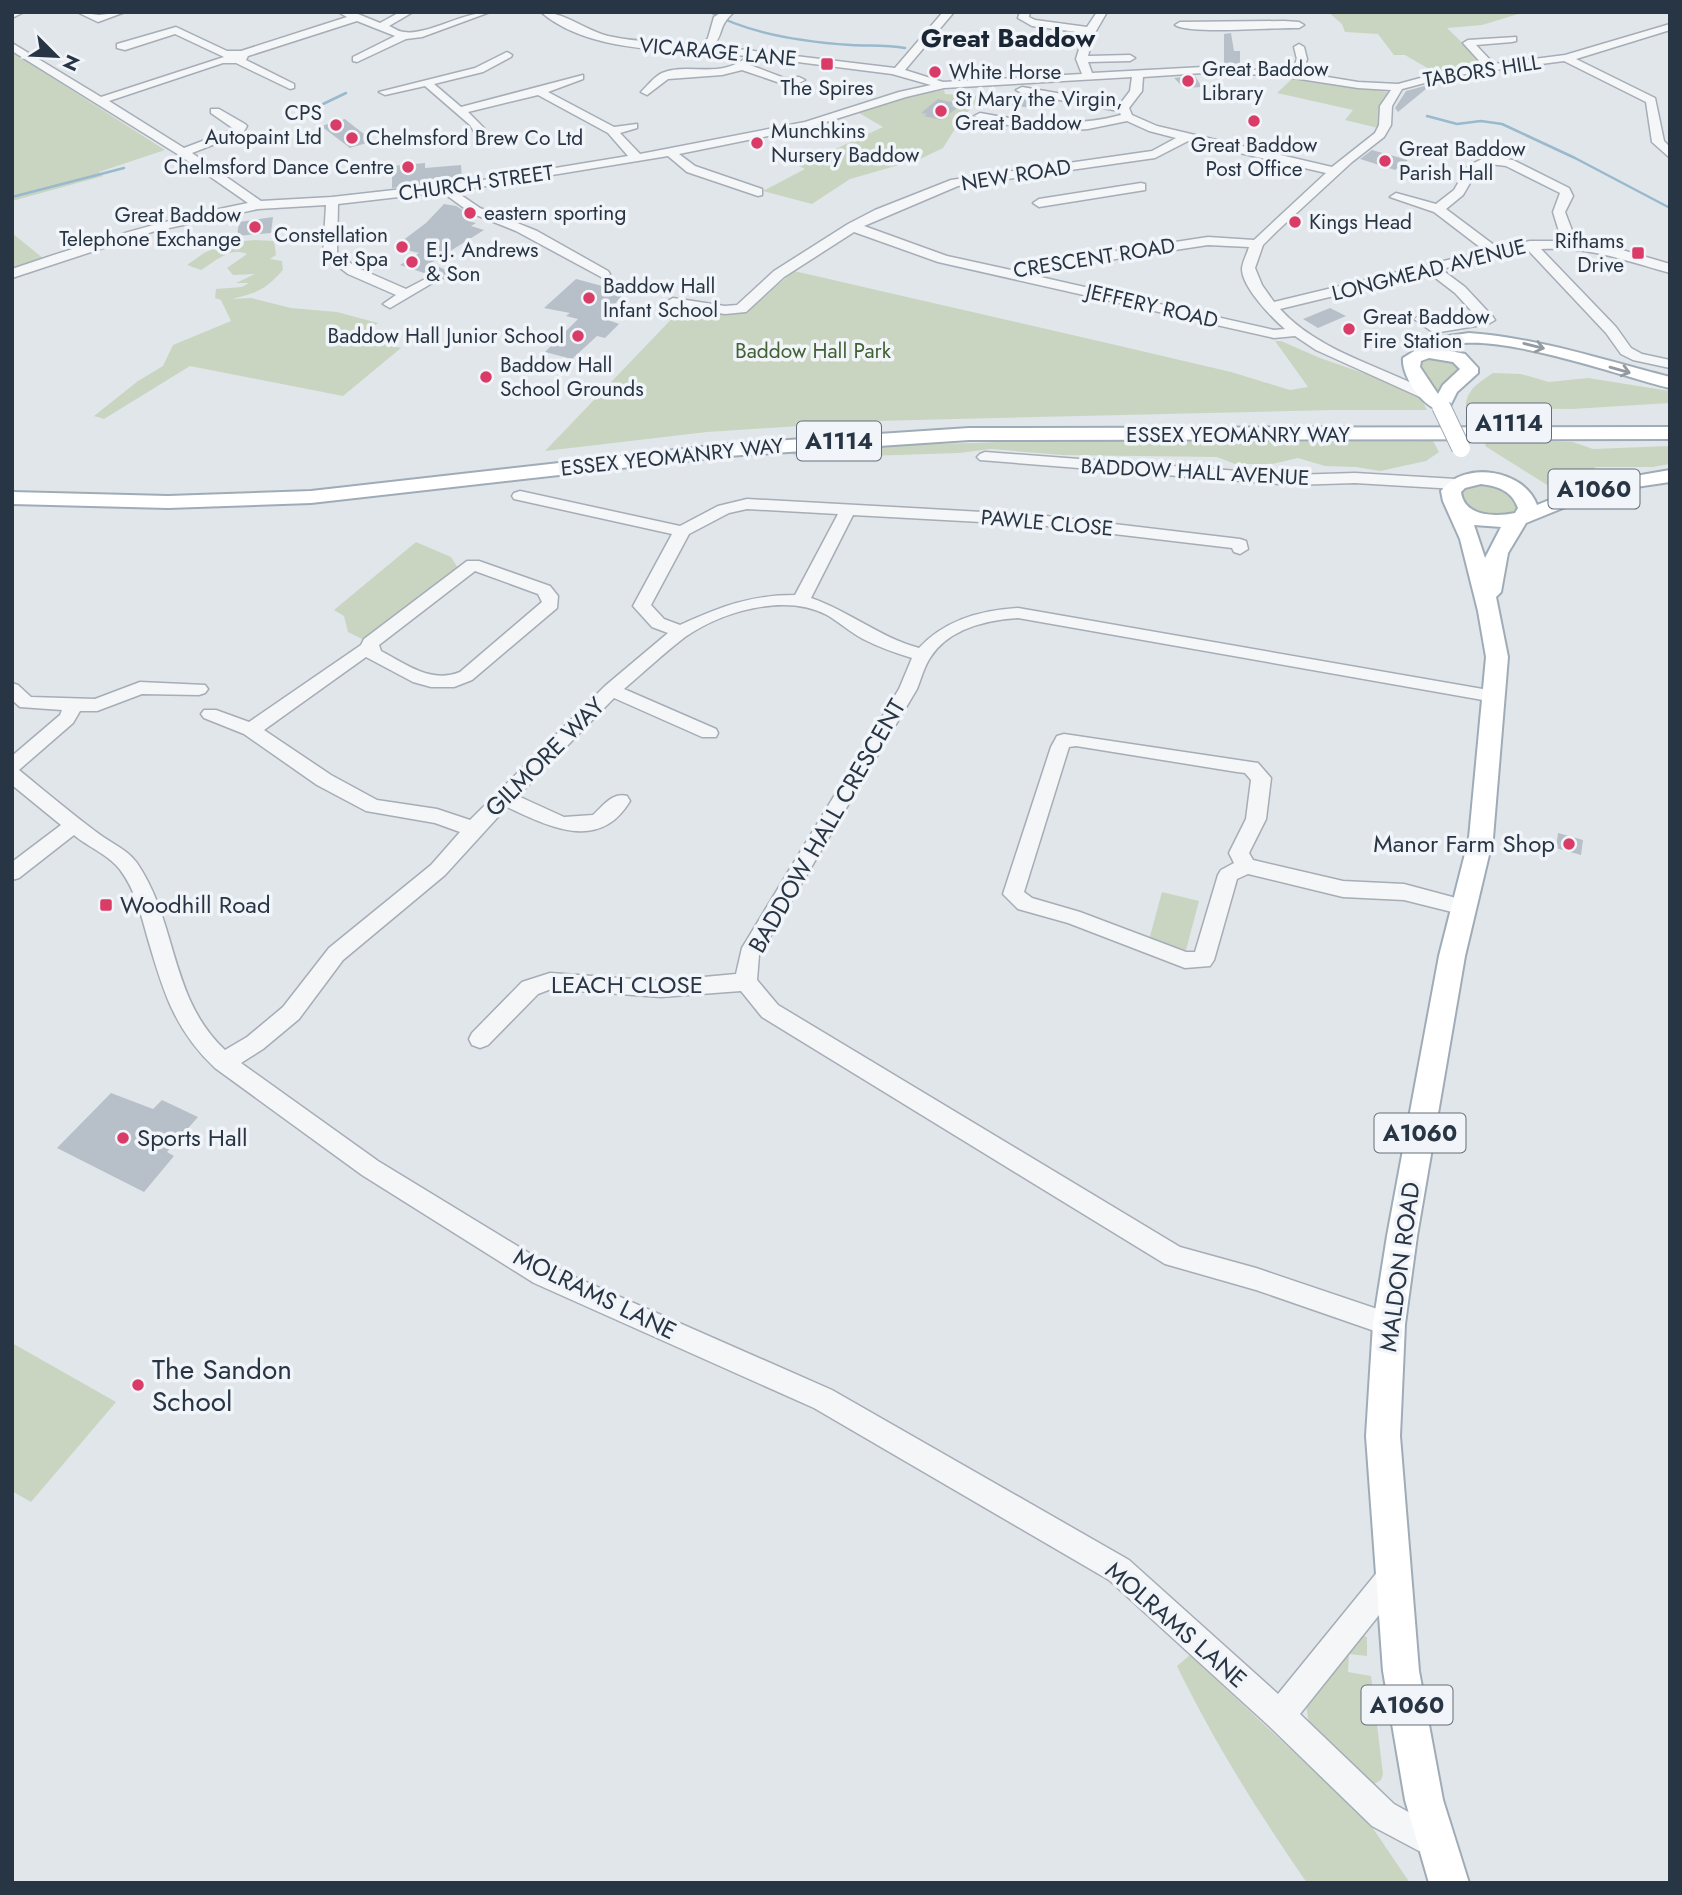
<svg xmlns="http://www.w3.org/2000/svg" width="1682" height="1895" font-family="Jost,sans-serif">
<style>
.green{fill:#c9d5c1}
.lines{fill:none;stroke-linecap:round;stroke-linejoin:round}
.stream{stroke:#99b9cd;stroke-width:2.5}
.building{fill:#b7c0c9}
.minor-casing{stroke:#a6adb6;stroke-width:3}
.major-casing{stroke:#9facb7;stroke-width:4}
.minor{fill:#f4f6f8;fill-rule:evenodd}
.major{fill:#fff;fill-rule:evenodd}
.major-bridge-casing{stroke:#9facb7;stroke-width:20;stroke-linecap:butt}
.major-bridge{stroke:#fff;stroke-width:18}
.oneway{stroke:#949aa2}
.poi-dot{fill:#d93d67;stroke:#f1f4f8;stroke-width:2.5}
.labels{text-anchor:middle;stroke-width:7;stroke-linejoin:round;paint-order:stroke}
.far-street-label{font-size:21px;fill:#283544;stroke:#f1f4f8}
.far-poi-label{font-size:21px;fill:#283544;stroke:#f1f4f8;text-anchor:start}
.far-park-label{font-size:21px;fill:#426134;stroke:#f1f4f8}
.shield{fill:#f1f4f8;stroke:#646e7a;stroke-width:2}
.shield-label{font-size:23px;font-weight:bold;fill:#283544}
.street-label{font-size:24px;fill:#283544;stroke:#f1f4f8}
.poi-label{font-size:24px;fill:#283544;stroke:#f1f4f8;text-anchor:start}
.far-district-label{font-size:26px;font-weight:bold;fill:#1a2634;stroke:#f1f4f8}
.near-poi-label{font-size:28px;fill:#283544;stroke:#f1f4f8;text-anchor:start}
</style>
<rect width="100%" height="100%" fill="#e1e6eb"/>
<g class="green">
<path d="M1328,12H1525L1482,25L1447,28L1485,65L1436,73L1405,55H1394L1378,34L1345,32L1342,24Z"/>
<path d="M12,52L165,150L99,172L103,176L12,201Z"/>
<path d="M1294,77L1388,92L1380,105L1378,128L1345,120L1353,110L1277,93Z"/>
<path d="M944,90L945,94L977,96L974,106L963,116L943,148L920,159L850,179L812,204L763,191L805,169L799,166L883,127L859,113L907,96Z"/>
<path d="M12,233L44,259L12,271Z"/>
<path d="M254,240L274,241L276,255L270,259L282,261L283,270C263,292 257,292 232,299L251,298L291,308L337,312L378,323L361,336L401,348L343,396L190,366L104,419L94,416L138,381L163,366L173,345L231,321L221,300L215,298L216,289L242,287L249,283H236L255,274L233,275L227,268L247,254C229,247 216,261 201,270L187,265L204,253L225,243Z"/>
<path d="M794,271L1120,346L1231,372L1290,390L1308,387L1275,341H1281L1320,358L1409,389L1422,400L1427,410H1333L875,421L707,432L545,451L683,307C750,323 744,313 794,271Z"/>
<path d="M1428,357H1447L1463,367L1435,393L1419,371L1420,362Z"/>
<path d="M1493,373L1521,374L1549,382L1588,378L1670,391V403L1572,409L1466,408C1465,390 1480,382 1493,373Z"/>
<path d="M1075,438L1137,442L1433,441L1439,452L1426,461L1380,471L1356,467L1325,466L1298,458L1272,464H1235L1217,457L1061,455L991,449L959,453L804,458L782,451L819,446L976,443Z"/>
<path d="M1487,439L1573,442L1593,449L1670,446V464L1653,467H1596L1587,474L1552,488L1485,446Z"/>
<path d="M1479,483L1496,485L1515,496L1518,509C1503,524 1481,514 1465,507L1459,493L1461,489Z"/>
<path d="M416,542L451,557L461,573L370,643L348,632L344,616L334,610Z"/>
<path d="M1162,892L1199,901L1186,950L1149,940Z"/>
<path d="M12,1343L116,1402L31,1502L12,1491Z"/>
<path d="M1360,1635L1367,1637V1656L1349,1654L1348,1672L1371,1676L1383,1774L1381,1780L1371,1786L1309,1724L1306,1705Z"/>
<path d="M1190,1655L1370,1824L1410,1883H1307C1258,1812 1215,1744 1177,1666Z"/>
</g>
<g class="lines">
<g class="stream">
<path d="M710,12C749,34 806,42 851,45C869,46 887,45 905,48"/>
<path d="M323,104L346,93"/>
<path d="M1427,116L1457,124L1481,121L1502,124L1575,158L1670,208"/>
<path d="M12,197L124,168"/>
</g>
</g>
<g class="building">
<path d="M1231,33L1234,51H1240V65L1237,66H1224V34Z"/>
<path d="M1195,76L1202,87L1184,88L1174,78Z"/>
<path d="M1432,84L1398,112L1395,108L1406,91Z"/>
<path d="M1017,93L1042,99L1038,109L1011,105Z"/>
<path d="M938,99L955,103L951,106L957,108L941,120L924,116L927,114L921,113Z"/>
<path d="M345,119L351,124L373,141L350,148L321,126Z"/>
<path d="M1372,150L1408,160L1395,170L1360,159Z"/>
<path d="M425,163V168L461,165L462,180L392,188V166Z"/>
<path d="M444,204L456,206L475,217L468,221L476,223L471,226L484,230L431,263L454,274L451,282L400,265L419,253L394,247L426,223Z"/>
<path d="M273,217L271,233L237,236L239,222Z"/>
<path d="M576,279L625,292L603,318L619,324L605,338L597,336L572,359L545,352L578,319L566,316L570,313L544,308Z"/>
<path d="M1330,308L1346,316L1318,328L1303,319Z"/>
<path d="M1558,833L1583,840L1581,855L1556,848Z"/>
<path d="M111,1093L153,1109L162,1100L198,1117L167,1152L174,1156L144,1192L57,1148Z"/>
</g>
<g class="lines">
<defs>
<g id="minor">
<path d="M12,12H24L12,18Z"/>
<path d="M77,12L99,15L125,12L98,22Z"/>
<path d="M338,12H353L380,23L400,12H413L389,26C394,28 399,32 404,32C426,36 463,12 490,12L422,37L406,39L357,62L353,61V57L395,36L357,21L248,56L246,60L294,84V88L290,89L236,63H223L109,101L184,148L234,129L211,113V109H219L245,124L247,126L243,133L192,153L261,201L332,197L483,180L628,156L608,133L538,95L468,112L484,128L490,139L484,143L480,141L470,125L425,86L385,95L379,92L475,68L507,52L512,55L511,57L483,72L434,84L461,107L583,75V79L548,92L614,127L637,124V128L620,133L640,154L805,122L899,92L931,85L892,74L759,57L750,65L784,78L799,77L805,80L799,83L783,84L742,70L722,75L668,79L647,95L641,92C647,86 655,76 662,73C688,62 721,80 748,56C684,49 592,56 541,12C564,12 585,30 608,36C639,43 671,42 702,45L708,38L714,17L722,12H734C717,27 725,32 713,46L895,68L943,12H954L905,70L943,82L1082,74L1076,59L1084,33L1032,26L1018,18L1020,12H1030L1029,17L1035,20L1087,27L1097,12H1107L1093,36L1088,56L1130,55L1135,58L1130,61L1088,62L1092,73L1203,67L1292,72L1297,59L1294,47L1299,44L1304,47L1307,59L1303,73L1358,82L1398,84L1450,70L1483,65L1463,43L1468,40L1516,37V41L1512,42L1476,45L1494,64L1565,55L1670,24V30L1576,59L1655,98L1664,141L1670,147V158L1652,142L1646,102L1564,61L1451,76L1402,89L1392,106L1391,125L1384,137L1352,162L1276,232L1263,245L1255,268L1262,285L1274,302L1485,251L1434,212L1390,197L1396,193L1436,204L1454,190L1468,166L1488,156L1513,160L1569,188L1573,196L1565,212L1576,241L1612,247L1670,264V273C1623,260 1592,247 1541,249L1616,327L1631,348L1642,354L1670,360V368L1633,360L1621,354L1606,333L1528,250L1441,269L1465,287L1493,317L1495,320L1488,324L1434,333L1414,319L1421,315L1437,325L1478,318L1455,293L1429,273L1280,309C1320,353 1385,367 1436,395L1438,398L1436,401L1431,402L1316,350L1295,336L1274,338L938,262L854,232L784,277L746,312L725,314L673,306L666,302L673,298L725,306L737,305L774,271L848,224L875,210L951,180L1152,151L1176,138L1149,131L1127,121L1088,129L1054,131L1001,124L974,116L980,113C1029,122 1073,128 1121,115L1119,111L1022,93L1016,90L1022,87L1120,104L1130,91L1132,77L944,88L906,97L807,128L679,154L695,166L762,189V195L758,196L687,172L668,156L455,191L480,208L537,231L608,271L610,274L603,278L516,231L471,213L442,192L338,204L337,254L358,268L406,289L427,278L434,282L390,308L383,304L396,295L348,274L323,255L326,205L258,209L155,231L12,278V269C90,242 167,219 248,203L179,155L12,51V43L101,97L224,57L175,34L125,50L117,48V44L176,27L227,51H241L347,17ZM1203,73L1274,75L1358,88L1391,90L1380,106L1379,125L1375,133L1332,167L1157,126L1132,115L1129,108L1142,91L1143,77ZM1188,141L1326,173L1254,240L1208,237L1017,266L1011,270L947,256L864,226L958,186L1155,158ZM1490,164L1506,166L1560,193L1553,212L1562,241H1530L1498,248L1446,209L1463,195L1477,171ZM1208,245L1249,247C1247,254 1242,263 1242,269C1242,287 1272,318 1285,329L1274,330L1023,273Z"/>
<path d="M1284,21L1299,22L1304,25L1299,28C1275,27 1190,35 1175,25L1180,22Z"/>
<path d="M1141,183L1145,184V190L1039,207L1033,203L1039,199Z"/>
<path d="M985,452L1291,475L1355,473L1456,479L1464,484L1456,489L1355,483L1291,485L980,460L977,457L980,454Z"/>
<path d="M520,491L680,526L718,506L747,499L1038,515L1240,539L1246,541L1248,549L1240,554L1234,552L1232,548L1038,525L853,515L811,598C849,611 879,637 919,648C945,620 981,610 1018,608L1500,692L1503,696L1500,700L1494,702L1018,618C986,620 948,629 930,658C924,667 921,679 917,689L759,955L757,980L778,1005L1180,1247L1256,1268L1398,1316L1402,1324L1398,1332L1389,1336L1256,1290L1165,1264L762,1017L741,991L661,997L551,989L538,994L488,1045L480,1048L472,1045L469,1039L472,1033L522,982L550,973L661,981L736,974L742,948L899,689L912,658C895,653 879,647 863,639C850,632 839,622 827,615C785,593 722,611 685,637C664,653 644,672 624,689L716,729L718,733L716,737H702L614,698L518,796L564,817L593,815C603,806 612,792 627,796L630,801C599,853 548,826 507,807L445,875L343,960L299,1019L263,1049L241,1063L378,1161L552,1267L832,1390L1129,1560L1278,1694L1383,1565L1393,1561L1403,1565L1407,1575L1403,1585L1300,1714L1394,1804L1421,1819L1433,1818L1444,1823L1449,1834L1444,1845L1419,1851L1372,1826L1269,1726L1109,1580L814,1408L534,1283L362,1175L215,1068C173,1028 163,990 147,936C141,914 135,890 121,871C111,856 88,847 74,835L19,878L12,880V862L61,825L12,785V756L60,715L62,710L20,707L12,700V683L18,685L31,697L95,699L140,682L205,685L208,689L205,693L199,695L142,694L97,711H80L73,723L19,770C46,792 72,814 99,834C111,843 128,850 137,863C178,923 169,998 225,1050L247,1037L283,1007L329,948L431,865L460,832L435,823L366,811L317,785L244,734L204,718L201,714L204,710H216L249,722L361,645L364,639L467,561H479L550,586L558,596L557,608L472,680L454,687H431L413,682L366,657L264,730L331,775L377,800L437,809L470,820L605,686L668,633L652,627L633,606L672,534L514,499L512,496L514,493ZM747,509L838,514L795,595C750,595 720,607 680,625L664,619L651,605L689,534L729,513ZM475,571L538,594L542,602L460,672C431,684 406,664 381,651L379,645Z"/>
<path d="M1064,734L1258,763L1271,778L1266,819L1249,853L1253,860L1343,881L1404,884L1471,902L1474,907L1471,912L1464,915L1404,900L1343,897L1248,874L1237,879L1214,960L1210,966L1185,968L1068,923L1018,909L1003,894L1051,747L1057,736ZM1076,746L1237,772L1245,773L1251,780L1246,819L1229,853L1234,863L1221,870L1218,875L1195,952H1186L1080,912L1032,898L1024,892L1069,747Z"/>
</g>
<g id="major">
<path d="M1469,333C1538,338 1603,360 1670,377V388C1623,377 1481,325 1441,349L1465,354L1478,368V373L1457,392L1448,410C1426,415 1401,376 1403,358L1435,338ZM1429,358L1453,362L1460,369L1443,385L1438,394L1420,367L1421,361Z"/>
<path d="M1670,427V439L969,440L728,456L311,503L168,508L12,504V492L168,496L311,491L728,444L969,428Z"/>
<path d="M1670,470V482L1602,492L1526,523L1508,553L1501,592L1496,597L1508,657L1493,838L1465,956L1417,1236L1405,1324L1400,1436L1419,1671L1443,1800L1469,1883H1429L1405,1800L1383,1671L1366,1436L1373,1324L1387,1236L1439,956L1469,838L1486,657L1478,611L1460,539L1443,501L1441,491C1463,460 1524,469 1537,505L1589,484ZM1481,484C1498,486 1512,491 1518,508L1515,513C1496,517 1464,517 1461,492L1465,488ZM1474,525L1501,527L1485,558Z"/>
</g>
</defs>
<use href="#minor" class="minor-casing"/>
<use href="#major" class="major-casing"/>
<use href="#minor" class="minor"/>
<use href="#major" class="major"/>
<defs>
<path id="major-bridge" d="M1441,406L1461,448"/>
</defs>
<use href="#major-bridge" class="major-bridge-casing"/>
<use href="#major-bridge" class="major-bridge"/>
</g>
<defs><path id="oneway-shaft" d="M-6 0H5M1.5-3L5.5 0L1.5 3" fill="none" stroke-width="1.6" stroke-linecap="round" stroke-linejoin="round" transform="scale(1.75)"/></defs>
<g class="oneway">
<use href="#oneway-shaft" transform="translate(1534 346) rotate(14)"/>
<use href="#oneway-shaft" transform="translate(1620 370) rotate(16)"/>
</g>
<g class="poi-dot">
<rect x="820" y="57" width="14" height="14" rx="3.5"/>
<circle cx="935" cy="72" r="7"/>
<circle cx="1188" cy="81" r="7"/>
<circle cx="941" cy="111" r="7"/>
<circle cx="1254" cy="121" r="7"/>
<circle cx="336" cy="125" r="7"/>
<circle cx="352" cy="138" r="7"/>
<circle cx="757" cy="143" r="7"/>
<circle cx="1385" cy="161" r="7"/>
<circle cx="408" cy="167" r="7"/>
<circle cx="470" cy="213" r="7"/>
<circle cx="1295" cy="222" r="7"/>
<circle cx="255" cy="227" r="7"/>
<circle cx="402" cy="247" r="7"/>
<rect x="1631" y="246" width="14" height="14" rx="3.5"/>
<circle cx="412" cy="262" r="7"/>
<circle cx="589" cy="298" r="7"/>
<circle cx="1349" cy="329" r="7"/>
<circle cx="578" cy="336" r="7"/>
<circle cx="486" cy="377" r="7"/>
<circle cx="1569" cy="844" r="7"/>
<rect x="99" y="898" width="14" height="14" rx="3.5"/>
<circle cx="123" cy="1138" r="7"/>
<circle cx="138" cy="1385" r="7"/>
</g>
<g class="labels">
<g class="far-street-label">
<text transform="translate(718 52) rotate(5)" y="7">VICARAGE LANE</text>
<text transform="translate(1482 71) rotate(-9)" y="7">TABORS HILL</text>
<text transform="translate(1016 175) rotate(-9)" y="7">NEW ROAD</text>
<text transform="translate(476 183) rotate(-8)" y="7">CHURCH STREET</text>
<text transform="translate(1094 258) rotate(-9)" y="7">CRESCENT ROAD</text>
<text transform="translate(1429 270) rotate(-14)" y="7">LONGMEAD AVENUE</text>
<text transform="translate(1152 306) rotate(13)" y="7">JEFFERY ROAD</text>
<text x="1238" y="442">ESSEX YEOMANRY WAY</text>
<text transform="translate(672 457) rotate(-6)" y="7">ESSEX YEOMANRY WAY</text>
<text transform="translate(1195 472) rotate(3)" y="7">BADDOW HALL AVENUE</text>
<text transform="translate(1047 523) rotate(5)" y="7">PAWLE CLOSE</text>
</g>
<g class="far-poi-label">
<text x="1202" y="76">Great Baddow<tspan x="1202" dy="24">Library</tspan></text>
<text x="949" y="79">White Horse</text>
<text x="827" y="95" text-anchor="middle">The Spires</text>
<text x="955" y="106">St Mary the Virgin,<tspan x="955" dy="24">Great Baddow</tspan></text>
<text x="322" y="120" text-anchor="end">CPS<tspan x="322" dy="24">Autopaint Ltd</tspan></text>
<text x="771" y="138">Munchkins<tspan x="771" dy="24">Nursery Baddow</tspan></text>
<text x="366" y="145">Chelmsford Brew Co Ltd</text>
<text x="1254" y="152" text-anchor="middle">Great Baddow<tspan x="1254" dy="24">Post Office</tspan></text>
<text x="1399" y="156">Great Baddow<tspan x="1399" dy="24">Parish Hall</tspan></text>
<text x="394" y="174" text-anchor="end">Chelmsford Dance Centre</text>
<text x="484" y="220">eastern sporting</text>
<text x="241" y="222" text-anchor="end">Great Baddow<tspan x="241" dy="24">Telephone Exchange</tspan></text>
<text x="1309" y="229">Kings Head</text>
<text x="388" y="242" text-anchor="end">Constellation<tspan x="388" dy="24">Pet Spa</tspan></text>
<text x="1624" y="248" text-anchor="end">Rifhams<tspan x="1624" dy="24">Drive</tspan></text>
<text x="426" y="257">E.J. Andrews<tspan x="426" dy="24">&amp; Son</tspan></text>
<text x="603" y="293">Baddow Hall<tspan x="603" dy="24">Infant School</tspan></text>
<text x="1363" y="324">Great Baddow<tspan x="1363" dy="24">Fire Station</tspan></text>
<text x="564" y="343" text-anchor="end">Baddow Hall Junior School</text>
<text x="500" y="372">Baddow Hall<tspan x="500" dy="24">School Grounds</tspan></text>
</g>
<g class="far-park-label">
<text x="813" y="358">Baddow Hall Park</text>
</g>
<g class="shield">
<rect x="1467" y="403.5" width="84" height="39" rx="5"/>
<rect x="797" y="421.5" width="84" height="39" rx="5"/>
<rect x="1548.5" y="469.5" width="91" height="39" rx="5"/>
<rect x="1374.5" y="1113.5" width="91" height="39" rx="5"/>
<rect x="1361.5" y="1685.5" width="91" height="39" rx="5"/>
</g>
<g class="shield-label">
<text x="1509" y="431">A1114</text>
<text x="839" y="449">A1114</text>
<text x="1594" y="497">A1060</text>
<text x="1420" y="1141">A1060</text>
<text x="1407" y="1713">A1060</text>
</g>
<g class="street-label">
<text transform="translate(545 757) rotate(-45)" y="8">GILMORE WAY</text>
<text transform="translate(827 826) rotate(-60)" y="8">BADDOW HALL CRESCENT</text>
<text x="627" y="993">LEACH CLOSE</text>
<text transform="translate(1400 1267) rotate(-82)" y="8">MALDON ROAD</text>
<text transform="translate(595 1294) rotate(26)" y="8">MOLRAMS LANE</text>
<text transform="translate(1176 1625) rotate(41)" y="8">MOLRAMS LANE</text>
</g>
<g class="poi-label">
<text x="1555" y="852" text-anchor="end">Manor Farm Shop</text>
<text x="120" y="913">Woodhill Road</text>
<text x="137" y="1146">Sports Hall</text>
</g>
<g class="far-district-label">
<text x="1008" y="47">Great Baddow</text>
</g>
<g class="near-poi-label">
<text x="152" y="1379">The Sandon<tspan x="152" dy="32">School</tspan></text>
</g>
</g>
<rect width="1682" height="1895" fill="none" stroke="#283544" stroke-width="28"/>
<g transform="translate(56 56) rotate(114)" stroke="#f1f4f8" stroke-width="5" paint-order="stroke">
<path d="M0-5L12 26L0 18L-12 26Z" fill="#283544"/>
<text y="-10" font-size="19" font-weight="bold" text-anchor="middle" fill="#283544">N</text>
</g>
</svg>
